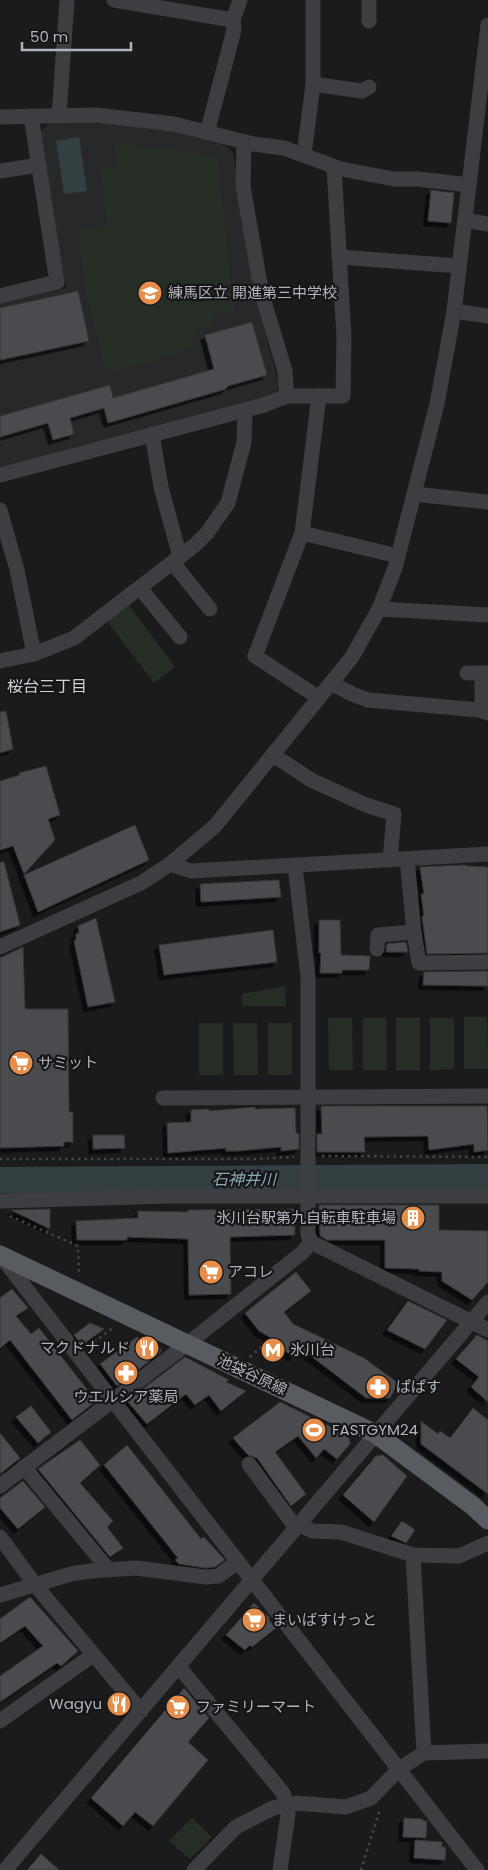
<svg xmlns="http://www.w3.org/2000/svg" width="488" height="1870" font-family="Poppins,'Noto Sans JP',sans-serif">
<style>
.built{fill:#27282a}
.green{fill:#262d25}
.water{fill:#343f42}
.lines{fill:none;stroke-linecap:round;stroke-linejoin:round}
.river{stroke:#343f42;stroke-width:26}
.building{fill:#4a4c4f;stroke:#353639;filter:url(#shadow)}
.path{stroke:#424649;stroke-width:2.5;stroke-dasharray:2.5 4;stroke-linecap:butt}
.minor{stroke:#3c3e42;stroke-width:15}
.major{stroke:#585c61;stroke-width:19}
.labels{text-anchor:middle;stroke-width:4.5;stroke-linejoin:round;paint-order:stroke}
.poi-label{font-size:15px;fill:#afb5bb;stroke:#161618;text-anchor:start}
.street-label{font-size:15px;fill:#afb5bb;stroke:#161618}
.neighbourhood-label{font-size:16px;fill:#cfd3d8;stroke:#161618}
.water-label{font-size:16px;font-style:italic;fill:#89a9b3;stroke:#161618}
</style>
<defs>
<filter id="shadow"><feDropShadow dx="-4.5" dy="4.5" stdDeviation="0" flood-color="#0009"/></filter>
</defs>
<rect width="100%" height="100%" fill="#1b1b1d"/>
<path class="built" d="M54,119L92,120L173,131L224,145L233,152L255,298L280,387L267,399L82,445L0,469V303L66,288L39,133Z"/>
<g class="green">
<path d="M113,143L218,156L234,312L216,315L209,326L196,330L192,338L195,348L107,374L84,285L78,229L107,225L100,168L116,166Z"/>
<path d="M129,605L175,667L154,683L107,621Z"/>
<path d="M285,986L286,1006H242V994Z"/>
<path d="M464,1017H487L488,1069H464Z"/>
<path d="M328,1018H352L353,1070H329Z"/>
<path d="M363,1018H386L387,1070H363Z"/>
<rect x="396" y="1018" width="24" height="52"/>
<path d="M430,1018H454V1069L430,1070Z"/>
<rect x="199" y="1023" width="24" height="52"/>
<path d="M233,1023H257L258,1075H234Z"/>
<rect x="268" y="1023" width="24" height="52"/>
<path d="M192,1818L212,1837L190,1859L169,1841Z"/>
</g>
<path class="water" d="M79,137L87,191L64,194L56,141Z"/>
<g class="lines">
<path class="river" d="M0,1180L488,1177"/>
</g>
<g class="building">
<path d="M431,190L454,193L451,223L428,221Z"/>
<path d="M78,291L89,341L0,360V308Z"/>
<path d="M252,322L267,375L228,386L226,389L108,423L104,408L70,418L74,434L53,440L48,423L0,437V416L110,385L113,398L214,369L205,335Z"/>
<path d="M6,711L13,749L0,753V712Z"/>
<path d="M46,766L60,815L48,819L55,840L24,874L13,846L0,850V781L20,775L19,773Z"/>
<path d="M135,825L149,860L38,912L24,875Z"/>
<path d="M0,862H4L20,925L0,932Z"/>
<path d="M466,865V866L488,867V953L427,954L422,916H424L421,894H424L420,867Z"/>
<path d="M279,880L281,897L201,902L200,884Z"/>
<path d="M96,918L115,1002L88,1007L74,941L76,940V934L79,933L78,926Z"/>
<path d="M319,920H340L341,955L370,956L369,970H342V973H320L321,953H319Z"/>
<path d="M273,930L277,962L164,975L159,945Z"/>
<path d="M406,942L408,952H386L387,944Z"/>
<path d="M23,947L25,1009H68L69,1112H73V1142H64V1146L0,1148V958Z"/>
<path d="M488,971V986L423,985L424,972Z"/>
<path d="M321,1106H487L488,1150L474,1152V1144L429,1150L428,1136L364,1137L365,1152H317V1134H322Z"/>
<path d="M255,1107V1109L295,1108L296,1133L299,1134V1149L281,1151V1147L237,1151H226V1148L168,1153L167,1123L191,1122V1110L209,1109V1111Z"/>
<path d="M93,1135H124L125,1148L93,1149Z"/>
<path d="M319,1205H439V1230L488,1231V1282L472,1300L442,1281V1272L419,1271V1269L385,1268V1240H327L320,1236Z"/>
<path d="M50,1209V1229L11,1210Z"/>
<path d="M294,1209L295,1235L230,1237L231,1294L189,1295L188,1239L127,1237V1240H77L76,1221L138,1218V1211L188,1212V1210Z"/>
<path d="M296,1272L311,1291L284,1312L293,1324L364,1358L398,1383L390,1398H366L299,1347L293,1357L280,1347L282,1344L259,1331L245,1313Z"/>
<path d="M12,1289L28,1308L16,1316L31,1334L39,1328L96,1401L72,1420L10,1340L0,1348V1298Z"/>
<path d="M408,1301L447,1320L425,1349L387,1330Z"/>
<path d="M90,1323L104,1329L82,1345L74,1335Z"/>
<path d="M477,1335L488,1341V1402L471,1387L479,1377L456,1359Z"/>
<path d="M137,1337L161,1349V1352L117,1386L100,1364Z"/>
<path d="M185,1357L229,1380L226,1382L246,1391L221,1411L209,1395L195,1405L186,1394L147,1424L127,1401Z"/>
<path d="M280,1402L327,1425L349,1438L350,1444L337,1459L324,1449L316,1458L298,1436L275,1452L306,1494L291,1506L257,1458L248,1455L233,1438Z"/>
<path d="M31,1406L51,1432L38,1443L16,1417Z"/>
<path d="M473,1408L488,1420V1494L421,1444V1421L438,1434L440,1431L450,1438Z"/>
<path d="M0,1433L20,1458L0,1474Z"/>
<path d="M80,1440L100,1465L80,1483L113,1521L107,1527L123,1548L110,1557L38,1469Z"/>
<path d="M127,1445L201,1539L204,1537L225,1560L215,1567L206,1568L179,1564L175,1560L178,1558L104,1465Z"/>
<path d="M383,1455L407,1476L374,1522L343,1495L376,1456Z"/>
<path d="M23,1481L45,1507L18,1529L0,1508V1498Z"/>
<path d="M402,1521L415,1530L406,1543L391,1536Z"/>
<path d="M30,1597L78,1651L61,1666L57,1663L0,1702V1676L43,1646L25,1626L0,1643V1619Z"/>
<path d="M254,1603L270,1618L269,1620L276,1628L252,1647L250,1645L245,1650L226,1635Z"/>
<path d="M184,1688L209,1718L188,1742L208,1760L153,1826L135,1812L123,1826L91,1798Z"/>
<path d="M404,1818L423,1819V1821H427L426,1838L403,1837Z"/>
<path d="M415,1840L442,1842V1847H446L445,1860L414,1858Z"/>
<path d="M41,1854L59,1870H27Z"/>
</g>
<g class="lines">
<g class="path">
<path d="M322,1156L488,1157"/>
<path d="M0,1159H254L294,1157"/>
<path d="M10,1216L78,1246L79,1276"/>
<path d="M89,1346L114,1327"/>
<path d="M250,1357L271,1338"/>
<path d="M361,1870L380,1809"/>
</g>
<g class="minor">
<path d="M114,0L233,20"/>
<path d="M369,21V0"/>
<path d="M313,84L362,91L369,87"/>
<path d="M59,116L67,0"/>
<path d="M0,117L96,115L174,124L253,144L284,148L341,169L394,179H418L469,185"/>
<path d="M207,133L234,30L233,20L240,0"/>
<path d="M304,155L313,84V0"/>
<path d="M0,171L39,165"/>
<path d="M465,220L488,224"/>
<path d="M339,257L459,266"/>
<path d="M0,296L57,282L31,116"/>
<path d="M454,311L488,316"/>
<path d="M287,396H343L344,337L334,167"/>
<path d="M152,434L161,487L180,557"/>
<path d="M0,475L264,405L287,396L285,371L262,295L243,186L244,142"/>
<path d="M414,494L488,502"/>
<path d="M0,510L17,570L34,654"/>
<path d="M302,533L398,556"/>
<path d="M173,563L210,609"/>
<path d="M140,588L180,637"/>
<path d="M379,609L488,615"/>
<path d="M0,661L34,654L74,638L195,545L207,533L228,503L244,442L245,410"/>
<path d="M467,673H488"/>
<path d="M482,673V711"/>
<path d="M331,683L352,694L368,700L479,710L488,713"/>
<path d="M319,698L255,656L302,533L319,396"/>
<path d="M273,755L311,780L366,805L394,814L390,860"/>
<path d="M407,859L414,932L419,963L488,962"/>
<path d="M170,864L191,871L488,854"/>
<path d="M295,866L308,977V1234L311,1242"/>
<path d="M0,947L141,883L170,864L215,826L352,657L379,609L395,568L437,404L454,311L488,25"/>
<path d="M377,949L378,935L414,932"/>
<path d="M163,1098L488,1096"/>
<path d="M0,1201L172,1196H488"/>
<path d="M0,1255L477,1870"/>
<path d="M249,1464L296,1528"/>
<path d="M24,1467L108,1569"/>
<path d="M0,1486L186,1345L303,1252L311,1242L488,1330"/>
<path d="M299,1524L312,1531L341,1532L413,1555L459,1556L488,1543"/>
<path d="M0,1537L36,1586L141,1711"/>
<path d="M413,1555L424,1753"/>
<path d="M0,1595L71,1574L90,1571L136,1568L206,1577L218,1576L238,1562"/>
<path d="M179,1667L283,1793L287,1805L288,1814L280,1870"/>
<path d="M0,1721L93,1655"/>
<path d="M5,1870L488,1302"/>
<path d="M194,1870L236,1827L273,1808L296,1803L346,1807L371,1798L399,1769L424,1753L488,1751"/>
</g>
<path class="major" d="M0,1255L376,1434L473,1506L488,1520"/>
</g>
<defs>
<symbol id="school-disc" viewBox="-11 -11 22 22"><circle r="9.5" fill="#e58e4b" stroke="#161618"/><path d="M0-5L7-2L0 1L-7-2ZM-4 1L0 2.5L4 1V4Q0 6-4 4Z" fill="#fff"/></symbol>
<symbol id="supermarket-disc" viewBox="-11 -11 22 22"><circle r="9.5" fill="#e58e4b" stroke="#161618"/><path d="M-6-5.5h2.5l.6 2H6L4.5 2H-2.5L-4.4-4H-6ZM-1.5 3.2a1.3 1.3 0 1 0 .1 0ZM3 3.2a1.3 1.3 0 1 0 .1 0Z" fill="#fff"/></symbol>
<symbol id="building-disc" viewBox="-11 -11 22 22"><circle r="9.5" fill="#e58e4b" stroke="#161618"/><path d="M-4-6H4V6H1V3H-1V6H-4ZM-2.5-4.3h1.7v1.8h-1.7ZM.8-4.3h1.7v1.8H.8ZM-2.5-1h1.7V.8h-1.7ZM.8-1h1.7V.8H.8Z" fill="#fff"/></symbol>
<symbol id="restaurant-disc" viewBox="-11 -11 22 22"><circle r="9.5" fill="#e58e4b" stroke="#161618"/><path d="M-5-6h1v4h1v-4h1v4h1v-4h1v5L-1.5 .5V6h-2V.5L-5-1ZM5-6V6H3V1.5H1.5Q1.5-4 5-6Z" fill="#fff"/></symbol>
<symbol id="metro-disc" viewBox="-11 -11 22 22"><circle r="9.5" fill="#e58e4b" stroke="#161618"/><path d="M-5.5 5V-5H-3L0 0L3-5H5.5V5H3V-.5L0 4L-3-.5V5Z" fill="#fff"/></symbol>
<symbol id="pharmacy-disc" viewBox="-11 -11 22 22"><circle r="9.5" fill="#e58e4b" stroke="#161618"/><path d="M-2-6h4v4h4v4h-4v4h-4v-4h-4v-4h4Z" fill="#fff"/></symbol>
<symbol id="stadium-disc" viewBox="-11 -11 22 22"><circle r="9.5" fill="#e58e4b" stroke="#161618"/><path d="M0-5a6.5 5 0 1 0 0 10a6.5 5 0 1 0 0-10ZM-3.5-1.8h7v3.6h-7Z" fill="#fff"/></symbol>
</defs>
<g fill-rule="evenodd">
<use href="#school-disc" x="136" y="279" width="28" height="28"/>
<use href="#supermarket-disc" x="7" y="1049" width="28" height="28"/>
<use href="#building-disc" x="399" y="1204" width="28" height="28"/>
<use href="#supermarket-disc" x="197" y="1258" width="28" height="28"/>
<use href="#restaurant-disc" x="133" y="1334" width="28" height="28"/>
<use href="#metro-disc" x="259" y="1336" width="28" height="28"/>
<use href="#pharmacy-disc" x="112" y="1359" width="28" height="28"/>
<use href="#pharmacy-disc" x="364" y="1373" width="28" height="28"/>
<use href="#stadium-disc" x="300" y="1416" width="28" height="28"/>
<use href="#supermarket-disc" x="240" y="1606" width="28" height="28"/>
<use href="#restaurant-disc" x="105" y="1690" width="28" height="28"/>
<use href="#supermarket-disc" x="164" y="1693" width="28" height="28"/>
</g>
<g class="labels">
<g class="poi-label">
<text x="168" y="298">練馬区立 開進第三中学校</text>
<text x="38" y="1068">サミット</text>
<text x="396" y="1223" text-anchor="end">氷川台駅第九自転車駐車場</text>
<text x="228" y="1277">アコレ</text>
<text x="130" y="1353" text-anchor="end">マクドナルド</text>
<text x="290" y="1355">氷川台</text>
<text x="396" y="1392">ぱぱす</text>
<text x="126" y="1402" text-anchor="middle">ウエルシア薬局</text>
<text x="332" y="1435">FASTGYM24</text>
<text x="272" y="1625">まいばすけっと</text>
<text x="102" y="1709" text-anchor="end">Wagyu</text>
<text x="196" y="1712">ファミリーマート</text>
</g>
<g class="street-label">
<text transform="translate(252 1375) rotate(25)" y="5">池袋谷原線</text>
</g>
<g class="neighbourhood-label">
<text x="47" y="692">桜台三丁目</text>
</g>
<g class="water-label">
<text x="244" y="1185">石神井川</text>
</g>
</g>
<path d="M22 42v8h109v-8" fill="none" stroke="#afb5bb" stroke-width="2.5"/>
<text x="30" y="42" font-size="15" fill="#afb5bb" stroke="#161618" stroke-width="4" paint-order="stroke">50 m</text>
</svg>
